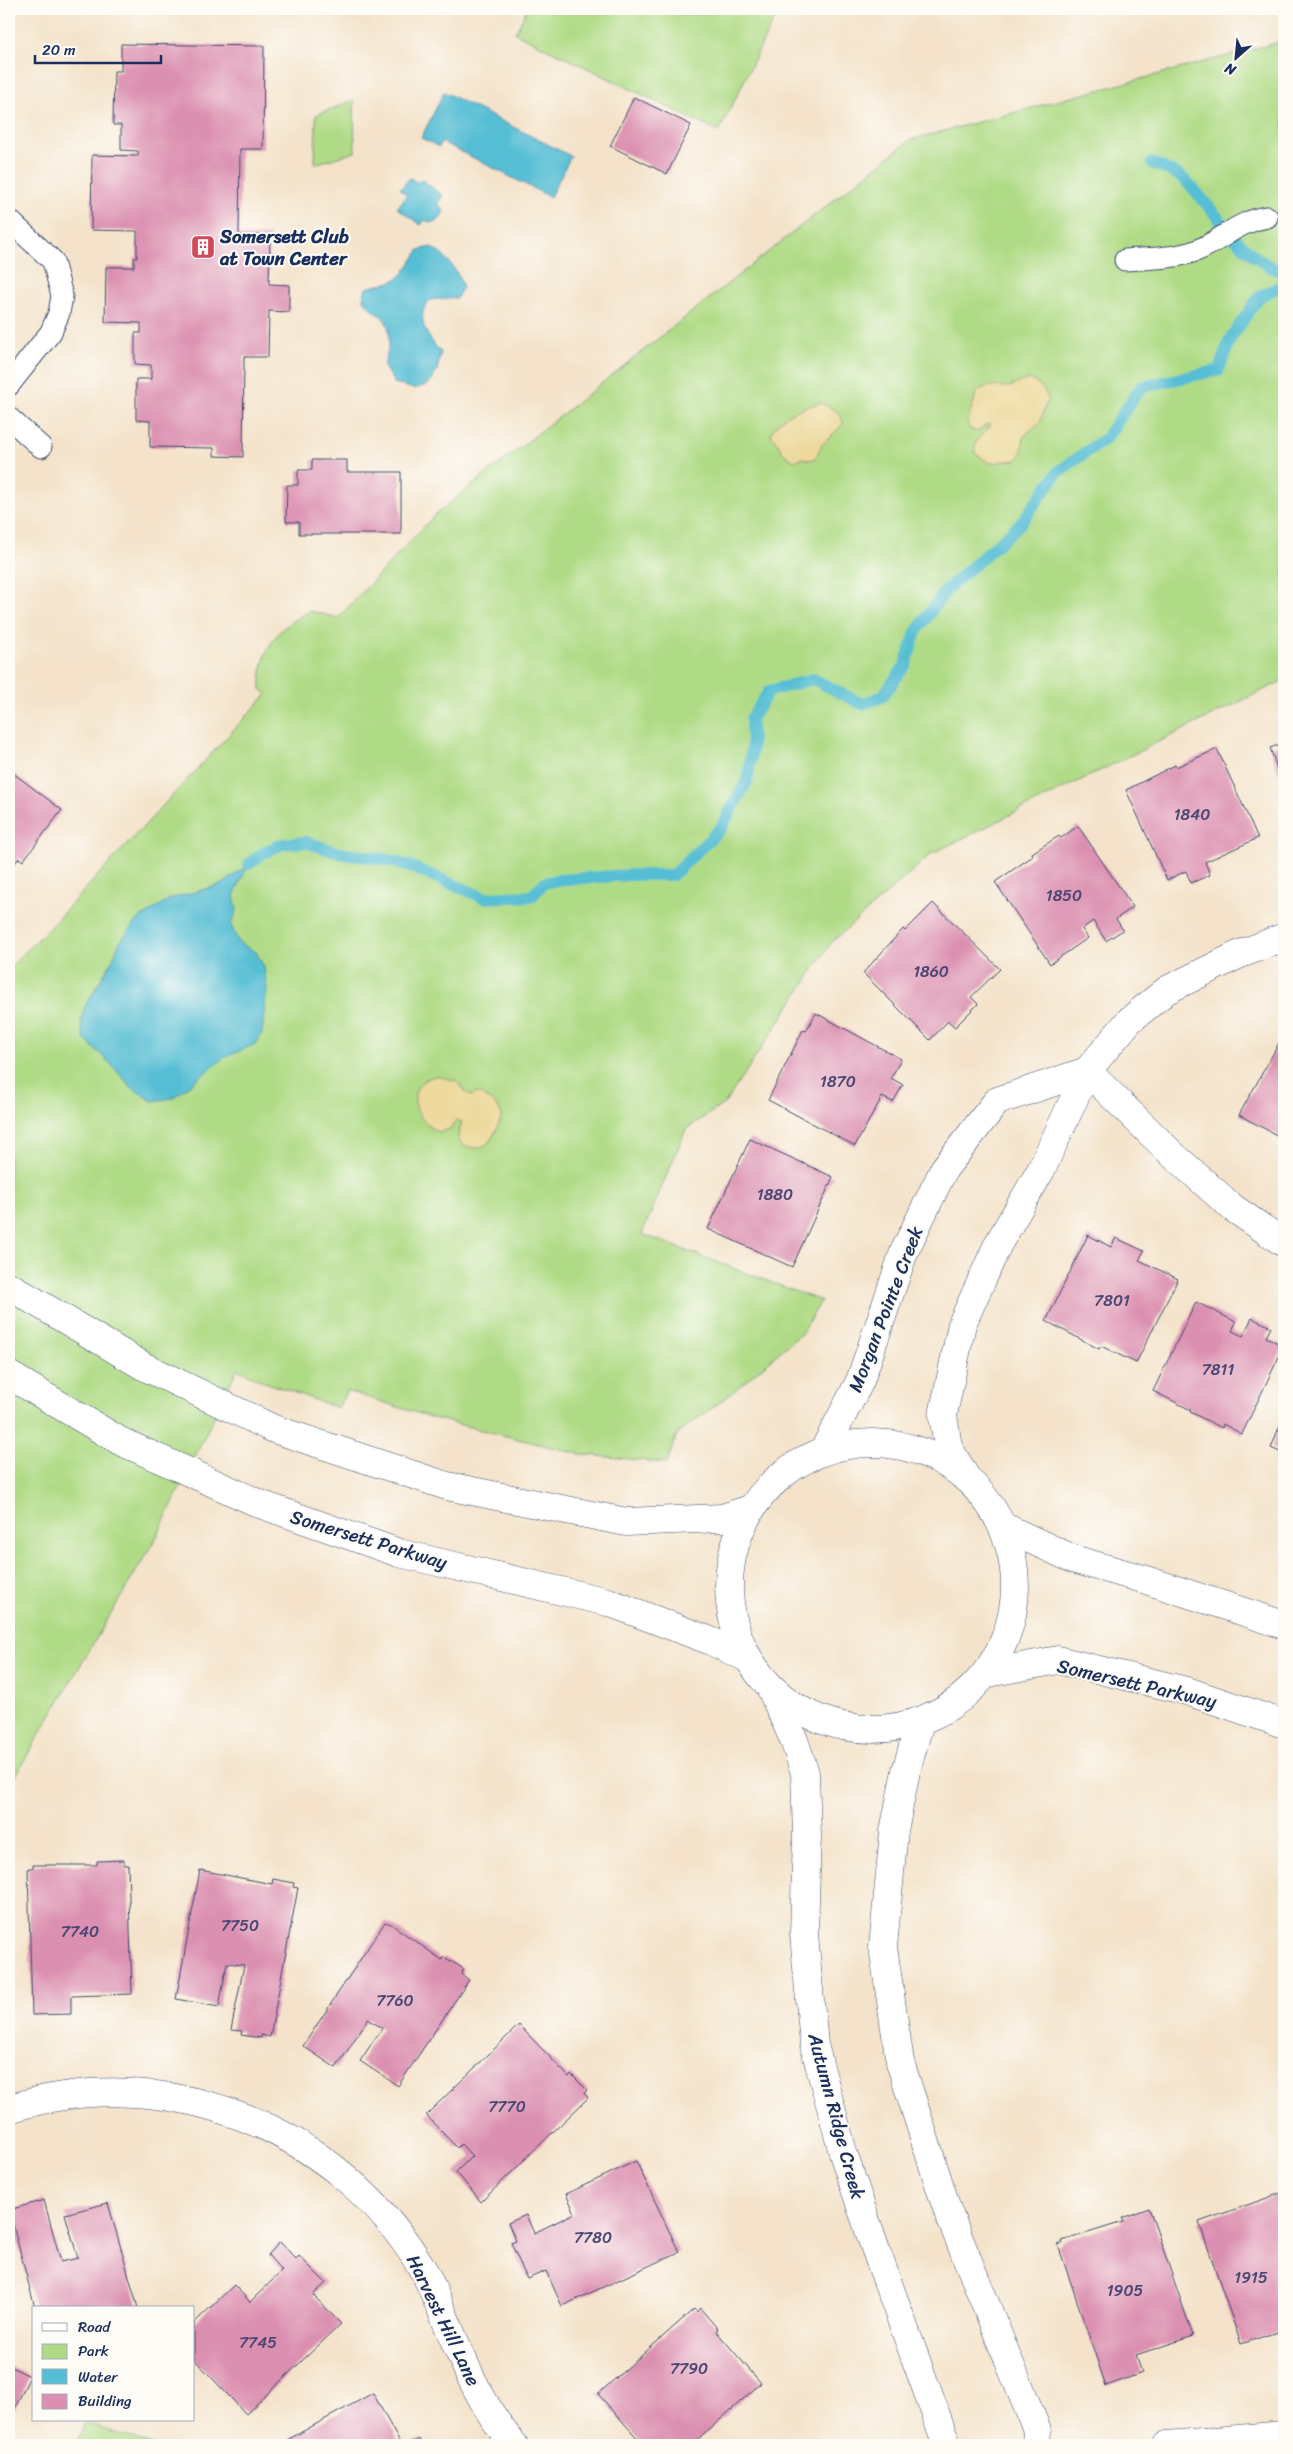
<svg xmlns="http://www.w3.org/2000/svg" width="1293" height="2454" font-family="Sriracha,sans-serif">
<style>
.green{fill:#b0db86;stroke:#668572}
.sand{fill:#eeda9e;stroke:#84847e}
.water{fill:#56bed4;stroke:#387699}
.lines{fill:none;stroke-linecap:round;stroke-linejoin:round}
.stream{stroke:#56bed4;stroke-width:12}
.building{fill:#dc90b1}
.service-casing{stroke:#3c4a6e;stroke-width:23}
.minor-casing{stroke:#3c4a6e;stroke-width:29}
.secondary-casing{stroke:#3c4a6e;stroke-width:29}
.service{stroke:#fff;stroke-width:21}
.minor{stroke:#fff;stroke-width:28}
.secondary{stroke:#fff;stroke-width:28}
.labels{text-anchor:middle;stroke-width:4;stroke-linejoin:round;paint-order:stroke}
.number-label{font-size:16px;fill:#4b4773}
.poi-label{font-size:19px;font-weight:bold;fill:#1b2f5e;stroke:#fdfcf7;text-anchor:start}
.street-label{font-size:19px;fill:#1b2f5e;stroke:#fdfcf7}
</style>
<rect width="100%" height="100%" fill="#fdfcf7"/>
<filter id="ink" filterUnits="userSpaceOnUse"><feTurbulence type="fractalNoise" baseFrequency=".02" numOctaves="2"/><feDisplacementMap in="SourceGraphic" scale="10" xChannelSelector="R" yChannelSelector="G"/><feConvolveMatrix kernelMatrix="1 2 1 2 8 2 1 2 1" color-interpolation-filters="sRGB"/></filter>
<filter id="wash" filterUnits="userSpaceOnUse"><feTurbulence type="fractalNoise" baseFrequency=".0096" numOctaves="4" result="noise"/><feDisplacementMap in="SourceGraphic" scale="20" xChannelSelector="R" yChannelSelector="G"/><feGaussianBlur stdDeviation="1.12" result="paint"/><feColorMatrix in="noise" values="0 0 0 0 0 0 0 0 0 0 0 0 0 0 0 0 0 1.4 0 .05"/><feComposite in="paint" operator="in"/></filter>
<g filter="url(#wash)">
<rect width="100%" height="100%" fill="#f4e3ca"/>
<g class="green">
<path d="M527,9H779L719,132L515,33Z"/>
<path d="M1284,41V680L931,854L832,942L725,1103L686,1129L642,1234L821,1301L802,1333L727,1397L677,1434L667,1463L579,1454L433,1418L347,1391L338,1408L262,1381L237,1369L157,1536L9,1786V968L50,927L267,694L261,689C259,651 277,625 311,611L338,618L436,514L910,140Z"/>
<path d="M354,100L355,152L315,164L316,115Z"/>
<path d="M85,2423L153,2445H75Z"/>
</g>
<g class="sand">
<path d="M1031,379L1044,390L1048,398L1040,422L1024,436L1021,455L1016,460L989,463L975,453C973,440 982,434 991,426L987,424L977,432L970,429L967,423L977,391C995,381 999,390 1012,386C1019,383 1023,380 1031,379Z"/>
<path d="M820,403C830,408 843,411 843,424L822,445L815,458L810,460L803,458L794,461L784,454L771,434C780,414 800,408 820,403Z"/>
<path d="M437,1076L456,1081L470,1096L478,1093C487,1097 500,1106 502,1116C494,1136 487,1157 461,1144L458,1135L462,1122L456,1120L450,1129L439,1132C413,1122 402,1081 437,1076Z"/>
</g>
<g class="water">
<path d="M444,92L571,156L550,197L442,142L439,147L421,138Z"/>
<path d="M410,178L418,183L421,179L443,196L438,203L444,211L439,220L430,223L425,220L421,225L397,208L407,195L400,189Z"/>
<path d="M431,247C447,257 457,269 463,287L457,298L430,300C414,316 427,338 441,352L437,371L429,384L414,389L394,383L384,367C387,351 395,329 382,317C373,309 369,309 363,298L366,288C403,279 398,282 419,250Z"/>
<path d="M249,864L234,895L237,910L231,925L239,943L256,952L264,967L267,989L262,1033L255,1044L224,1058L173,1098L152,1101L131,1087L110,1063L84,1039L81,1023L85,1006L113,959L119,943L137,920L170,899L223,884Z"/>
</g>
<g class="lines">
<g class="stream">
<path d="M1152,163C1162,168 1178,173 1186,181C1218,213 1240,257 1284,273"/>
<path d="M249,864L263,853L282,844L306,842L339,853L383,859L409,866L485,898L532,896L544,883L558,880L629,875H673L721,828L747,781L752,748L751,719L769,691L813,679L862,704L882,697L905,666L916,632L947,589L1020,524L1058,472L1106,438L1141,387L1219,370L1230,339L1259,297L1284,284"/>
</g>
</g>
<g id="blocks">
<g class="building">
<path d="M121,44L264,46L263,149H240L239,235H270L269,284L289,285V312L269,311L268,357H244L243,457L214,456V448L150,447V421L136,420V379H151V365L135,364V333H141V323L105,322L106,267H134V258H137V231L91,230L92,155L138,156V151L121,150V125H113L114,71H121Z"/>
<path d="M634,97L691,125L667,174L610,146Z"/>
<path d="M312,460H347V472H401V534H299V522H286L287,485H298V470H312Z"/>
<path d="M1284,743V788L1270,748Z"/>
<path d="M1217,749L1258,838L1205,862L1210,875L1191,883L1186,871L1167,880L1126,790L1175,765L1176,767Z"/>
<path d="M9,770L62,810L23,861L19,858L9,871Z"/>
<path d="M1078,826L1133,907L1116,919L1123,930L1106,941L1093,921L1082,929L1088,938L1050,964L995,882L1033,856L1032,853L1059,836L1061,838Z"/>
<path d="M933,903L1000,969L971,997L978,1004L955,1027L948,1021L930,1040L863,973L903,929L905,931Z"/>
<path d="M816,1013L901,1059L891,1078L903,1085L893,1102L882,1097L855,1146L768,1100L803,1030L806,1031Z"/>
<path d="M1284,1034V1139L1239,1115Z"/>
<path d="M750,1139L833,1177L792,1267L708,1229Z"/>
<path d="M1088,1235L1111,1247L1116,1238L1144,1251L1139,1260L1178,1279L1136,1363L1101,1346L1099,1349L1046,1321Z"/>
<path d="M1196,1302L1236,1322L1232,1331L1243,1336L1252,1318L1271,1327L1266,1337L1284,1346L1242,1434L1223,1424L1222,1428L1190,1412L1191,1410L1153,1391Z"/>
<path d="M1284,1415V1454L1271,1448Z"/>
<path d="M124,1860V1865H128L132,1994L71,1996V2014L32,2015L28,1868H33V1865H97V1861Z"/>
<path d="M200,1870L272,1884L273,1879L294,1883L293,1887L298,1888L270,2037L261,2035V2038L241,2035L242,2031L231,2030L244,1965L227,1963L219,2007L176,1999Z"/>
<path d="M385,1922L391,1924L442,1960L444,1957L464,1969L461,1974L469,1980L398,2086L360,2061L382,2028L368,2019L336,2068L303,2046Z"/>
<path d="M519,2025L569,2077L571,2074L587,2090L584,2093L588,2098L481,2202L456,2172L472,2156L461,2144L457,2148L426,2115Z"/>
<path d="M636,2161L679,2252L562,2306L546,2271L527,2279L511,2243L516,2241L508,2223L526,2215L534,2233L575,2213L566,2194Z"/>
<path d="M1284,2192V2348L1277,2332L1241,2344L1199,2222Z"/>
<path d="M44,2200L61,2262L78,2258L65,2214L108,2203L138,2308H35L9,2210Z"/>
<path d="M1149,2208L1193,2336L1136,2355L1142,2373L1106,2386L1058,2245L1063,2243L1062,2241L1123,2222L1122,2218Z"/>
<path d="M280,2242L296,2259L299,2256L326,2283L313,2295L341,2324L246,2414L194,2359V2323L234,2285L250,2302L282,2271L268,2255Z"/>
<path d="M700,2308L718,2329L716,2331L761,2383L692,2445H635L640,2441L598,2394L694,2309L697,2312Z"/>
<path d="M9,2366L30,2376L9,2421Z"/>
<path d="M373,2393L401,2445H278Z"/>
<path d="M419,2439L423,2445H408Z"/>
</g>
</g>
</g>
<g filter="url(#ink)">
<use href="#blocks" fill-opacity="0" stroke="#3c4a6e" stroke-width="1"/>
<g class="lines">
<defs>
<g id="service">
<path d="M9,220L53,261L62,296L59,313L51,332L9,385"/>
<path d="M1125,260C1150,258 1175,259 1198,250C1222,240 1239,221 1267,217"/>
<path d="M9,418L41,447"/>
</g>
<g id="minor">
<path d="M1087,1071L1173,1155L1233,1208L1284,1243"/>
<path d="M824,1450L860,1381L904,1252L944,1169L997,1101L1087,1071"/>
<path d="M967,1479L948,1447L943,1415L962,1324L998,1244L1041,1170L1087,1071L1130,1020L1167,990L1238,955L1284,937"/>
<path d="M771,1689L794,1740L805,1773L807,1835L804,1934L814,2045L844,2156L874,2245L947,2445"/>
<path d="M920,1722L906,1771L894,1831L883,1947L900,2062L948,2212L1037,2430L1036,2445"/>
<path d="M9,2109C165,2058 339,2128 422,2268C430,2281 435,2296 441,2309C461,2356 480,2406 514,2445"/>
<path d="M1167,2445L1284,2435"/>
</g>
<g id="secondary">
<path d="M9,1286L143,1366L274,1429L447,1486L626,1522L722,1518L750,1509"/>
<path d="M9,1375L120,1441L260,1504L399,1553L608,1602L711,1641L747,1658"/>
<circle cx="872" cy="1586" r="143"/>
<path d="M1004,1527L1073,1559L1143,1579L1284,1625"/>
<path d="M988,1673L1058,1660L1187,1691L1284,1724"/>
</g>
</defs>
<use href="#service" class="service-casing"/>
<use href="#minor" class="minor-casing"/>
<use href="#secondary" class="secondary-casing"/>
<use href="#service" class="service"/>
<use href="#minor" class="minor"/>
<use href="#secondary" class="secondary"/>
</g>
</g>
<defs>
<symbol id="building-square" viewBox="-11 -11 22 22"><rect x="-9" y="-9" width="18" height="18" rx="4" fill="#d1495b" stroke="#fdfcf7"/><path d="M-4-6H4V6H1V3H-1V6H-4ZM-2.5-4.3h1.7v1.8h-1.7ZM.8-4.3h1.7v1.8H.8ZM-2.5-1h1.7V.8h-1.7ZM.8-1h1.7V.8H.8Z" fill="#fff"/></symbol>
</defs>
<g fill-rule="evenodd">
<use href="#building-square" x="189" y="233" width="28" height="28"/>
</g>
<g class="labels">
<g class="number-label">
<text x="1192" y="820">1840</text>
<text x="1064" y="901">1850</text>
<text x="931" y="977">1860</text>
<text x="838" y="1087">1870</text>
<text x="775" y="1200">1880</text>
<text x="1112" y="1306">7801</text>
<text x="1218" y="1375">7811</text>
<text x="240" y="1931">7750</text>
<text x="80" y="1937">7740</text>
<text x="395" y="2006">7760</text>
<text x="507" y="2112">7770</text>
<text x="593" y="2243">7780</text>
<text x="1251" y="2283">1915</text>
<text x="1125" y="2296">1905</text>
<text x="258" y="2348">7745</text>
<text x="689" y="2374">7790</text>
</g>
<g class="poi-label">
<text x="220" y="243">Somersett Club<tspan x="220" dy="22">at Town Center</tspan></text>
</g>
<g class="street-label">
<text transform="translate(885 1309) rotate(-69)" y="7">Morgan Pointe Creek</text>
<text transform="translate(369 1539) rotate(17)" y="7">Somersett Parkway</text>
<text transform="translate(1137 1683) rotate(13)" y="7">Somersett Parkway</text>
<text transform="translate(837 2116) rotate(75)" y="7">Autumn Ridge Creek</text>
<text transform="translate(444 2320) rotate(64)" y="7">Harvest Hill Lane</text>
</g>
</g>
<rect width="1293" height="2454" fill="none" stroke="#fdfcf7" stroke-width="30"/>
<rect x="32" y="2306" width="162" height="115" fill="#fdfcf7" stroke="#a3aaba"/>
<rect x="42" y="2323" width="25" height="8" fill="#ffffff" stroke="#a3aaba"/>
<text x="78" y="2332" font-size="15" fill="#1b2f5e">Road</text>
<rect x="42" y="2344" width="25" height="15" fill="#b0db86" stroke="#a3aaba"/>
<text x="78" y="2356" font-size="15" fill="#1b2f5e">Park</text>
<rect x="42" y="2369" width="25" height="15" fill="#56bed4" stroke="#a3aaba"/>
<text x="78" y="2382" font-size="15" fill="#1b2f5e">Water</text>
<rect x="42" y="2394" width="25" height="15" fill="#dc90b1" stroke="#a3aaba"/>
<text x="78" y="2406" font-size="15" fill="#1b2f5e">Building</text>
<g transform="translate(1236 58) rotate(207)" stroke="#fdfcf7" stroke-width="4" paint-order="stroke">
<path d="M0-4L9 19L0 12L-9 19Z" fill="#1b2f5e"/>
<text y="-8" font-size="14" font-weight="bold" text-anchor="middle" fill="#1b2f5e">N</text>
</g>
<path d="M35 55v8h126v-8" fill="none" stroke="#1b2f5e" stroke-width="2.5"/>
<text x="42" y="55" font-size="15" fill="#1b2f5e" stroke="#fdfcf7" stroke-width="4" paint-order="stroke">20 m</text>
</svg>
